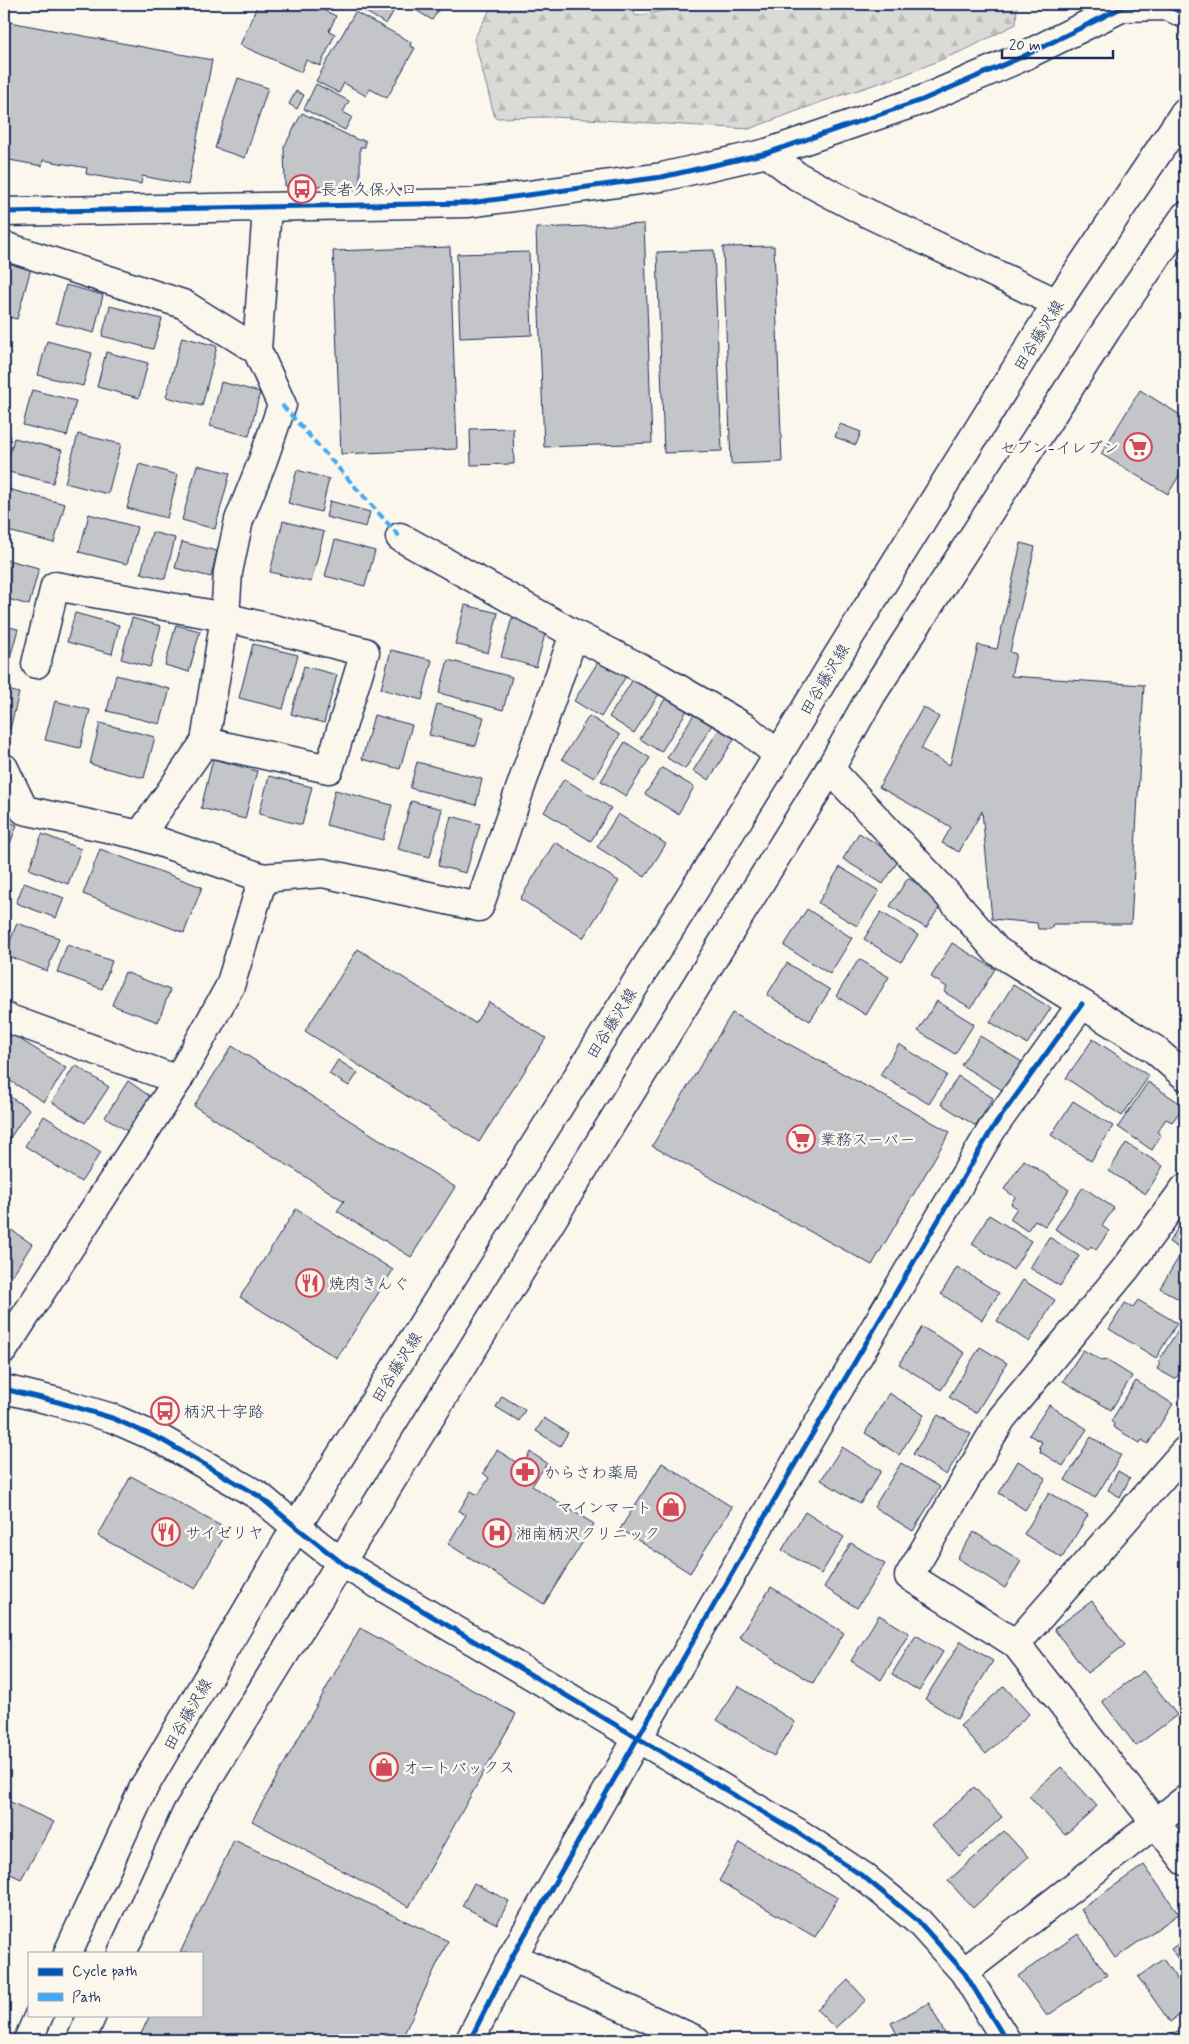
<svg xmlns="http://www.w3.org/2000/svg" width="1189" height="2044" font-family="Mynerve,'Klee One',sans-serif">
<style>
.forest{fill:url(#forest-firs);stroke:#7a849a}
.building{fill:#c3c5c9;stroke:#1b2f5e}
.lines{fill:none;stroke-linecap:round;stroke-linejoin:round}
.minor-casing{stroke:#1b2f5e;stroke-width:31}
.major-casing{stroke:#1b2f5e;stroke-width:31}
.minor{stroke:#fbf7ec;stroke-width:28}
.major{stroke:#fbf7ec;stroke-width:28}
.quiet{stroke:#3fa9f5;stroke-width:4;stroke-dasharray:8 4;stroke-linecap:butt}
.cycleway-casing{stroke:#fbf7ec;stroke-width:8}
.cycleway{stroke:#0057b8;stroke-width:5}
.labels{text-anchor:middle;stroke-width:5;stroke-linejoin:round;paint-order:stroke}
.poi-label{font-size:16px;fill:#1b2f5e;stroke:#fbf7ec;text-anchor:start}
.street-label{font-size:16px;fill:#1b2f5e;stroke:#fbf7ec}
</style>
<defs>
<pattern id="forest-firs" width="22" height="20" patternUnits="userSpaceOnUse" patternTransform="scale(1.25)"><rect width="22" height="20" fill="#dadad7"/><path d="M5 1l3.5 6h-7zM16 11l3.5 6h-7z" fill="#babbbb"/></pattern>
</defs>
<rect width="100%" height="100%" fill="#fbf7ec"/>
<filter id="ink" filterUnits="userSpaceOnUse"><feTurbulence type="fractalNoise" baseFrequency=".02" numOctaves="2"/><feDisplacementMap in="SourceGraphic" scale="10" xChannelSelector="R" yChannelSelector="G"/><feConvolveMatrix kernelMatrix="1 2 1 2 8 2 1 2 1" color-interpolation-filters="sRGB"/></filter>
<g filter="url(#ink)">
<path class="forest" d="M493,4H629L636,16L700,4H1017L1016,24L967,49L904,75L824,101L749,129L553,117L495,118L474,39Z"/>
<g class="building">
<path d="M258,4H312V5L336,16L329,31L335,34L320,66L306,60L301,72L240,45Z"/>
<path d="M358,4H398L386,24L356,6Z"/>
<path d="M406,4H442L432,20Z"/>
<path d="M355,12L411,42L410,46L415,48L387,98L370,89L366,96L344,83L339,93L316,81Z"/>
<path d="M4,21L212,60L188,185L142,176L141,184L86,174L87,168L43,160L42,166L4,159Z"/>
<path d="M238,78L268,88L245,158L215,148Z"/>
<path d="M316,84L349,101L343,112L352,117L345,130L304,109Z"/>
<path d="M296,91L304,95L297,109L289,104Z"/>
<path d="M302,113L358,140H365V147H360V186H285L284,147Z"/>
<path d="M644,224L652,443L544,447L536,228Z"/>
<path d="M774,246L782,462L731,464L723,247Z"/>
<path d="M450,247L457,449L341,454L333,251Z"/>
<path d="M714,250L722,451L664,453L657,252Z"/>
<path d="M529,252L532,335L460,338L457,254Z"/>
<path d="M4,261L31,268L17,319L4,316Z"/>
<path d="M66,285L103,295L94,333L56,323Z"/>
<path d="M110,306L162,319L153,349L102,336Z"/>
<path d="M182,337L217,346L202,406L166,397Z"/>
<path d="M47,341L92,353L83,386L38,375Z"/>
<path d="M106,352L148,363L139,398L97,387Z"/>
<path d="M221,382L260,392L249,436L210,426Z"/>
<path d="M32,390L76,401L67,436L23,425Z"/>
<path d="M1140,390L1185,418V466L1168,494L1101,454Z"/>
<path d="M840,424L861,432L856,445L835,437Z"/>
<path d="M513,428L514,464L471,465L470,429Z"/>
<path d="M78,434L121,444L108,494L65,483Z"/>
<path d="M14,438L62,450L53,483L5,471Z"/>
<path d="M139,464L178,475L167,518L127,508Z"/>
<path d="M197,465L230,473L215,529L182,520Z"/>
<path d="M297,470L329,479L321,512L288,503Z"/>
<path d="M4,488L65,504L54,543L4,530Z"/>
<path d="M330,501L370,512L366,527L326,517Z"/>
<path d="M89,514L137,527L127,564L79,552Z"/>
<path d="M283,521L324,532L311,582L270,572Z"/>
<path d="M152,532L175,538L165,579L141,573Z"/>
<path d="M335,540L375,551L365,586L325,576Z"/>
<path d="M182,542L217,551L211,577L175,568Z"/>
<path d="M1021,543L1035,547L1010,652L1016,654L1011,676L1144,685L1131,924H1053L1051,929H1038L1037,923L992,919L982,811L959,852L942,843L951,827L879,787L923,707L939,717L921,749L950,765L978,645L997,649Z"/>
<path d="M4,559L39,568L29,605L4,598Z"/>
<path d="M465,605L498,613L488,653L455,644Z"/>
<path d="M75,613L119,625L112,654L67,642Z"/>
<path d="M132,618L161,626L150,667L121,659Z"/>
<path d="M512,618L547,627L536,667L501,657Z"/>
<path d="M176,625L200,631L189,672L165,665Z"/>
<path d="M4,626L18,629L7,669L4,668Z"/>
<path d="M253,644L298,655L283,709L239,698Z"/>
<path d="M391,650L432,660L422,700L381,689Z"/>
<path d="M601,657L628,673L601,717L574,701Z"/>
<path d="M448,660L512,677L503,710L439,693Z"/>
<path d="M304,666L337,675L324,723L291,714Z"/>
<path d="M116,675L170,689L160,724L107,711Z"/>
<path d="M634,678L659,694L634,733L609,717Z"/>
<path d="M4,689L19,693L10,729L4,727Z"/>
<path d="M667,696L688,709L661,752L640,739Z"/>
<path d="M55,701L90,710L80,748L45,740Z"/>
<path d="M437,704L484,717L476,746L429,735Z"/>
<path d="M694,714L712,725L685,769L667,758Z"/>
<path d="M374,715L412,725L400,769L362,759Z"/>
<path d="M589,716L620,735L594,778L562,759Z"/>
<path d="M100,723L155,737L144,778L90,764Z"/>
<path d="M721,726L736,736L709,780L693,771Z"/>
<path d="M625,742L650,758L626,796L601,781Z"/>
<path d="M213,759L257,771L245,819L201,808Z"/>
<path d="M417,762L482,779L476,805L410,788Z"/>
<path d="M662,768L694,787L678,814L645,794Z"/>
<path d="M269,776L312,787L302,825L259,814Z"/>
<path d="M564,779L611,808L591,841L544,812Z"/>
<path d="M335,790L392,805L383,840L326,825Z"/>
<path d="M411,801L442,809L430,857L398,849Z"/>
<path d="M618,814L666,844L645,877L597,847Z"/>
<path d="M451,816L480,824L466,873L438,866Z"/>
<path d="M4,820L17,825L4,860Z"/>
<path d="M859,833L900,858L883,884L843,859Z"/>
<path d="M42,834L81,849L68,884L29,869Z"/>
<path d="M555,842L619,881L583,938L520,899Z"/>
<path d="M100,849L202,887L184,933L83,894Z"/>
<path d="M840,867L879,891L857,926L818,903Z"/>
<path d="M4,877L8,878L4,890Z"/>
<path d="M908,878L944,900L926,928L890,906Z"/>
<path d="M24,883L64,898L56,918L16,903Z"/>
<path d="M807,909L852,938L830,974L784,946Z"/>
<path d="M881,912L918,935L901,962L864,939Z"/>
<path d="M17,923L59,938L47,971L5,955Z"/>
<path d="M952,943L995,969L971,1008L944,992L947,987L931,977Z"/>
<path d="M67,945L112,961L102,989L57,972Z"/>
<path d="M358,949L475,1023L489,1002L546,1038L479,1142L305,1031Z"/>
<path d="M859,959L889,977L866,1015L836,996Z"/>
<path d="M787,963L830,990L810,1021L767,995Z"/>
<path d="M125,972L170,990L158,1022L112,1005Z"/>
<path d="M1013,985L1051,1008L1027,1044L990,1022Z"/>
<path d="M937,1001L974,1024L955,1054L918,1031Z"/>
<path d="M732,1013L950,1132L872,1265L652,1146Z"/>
<path d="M10,1033L66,1068L44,1102L4,1077V1042Z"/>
<path d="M980,1036L1022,1062L1004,1091L961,1065Z"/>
<path d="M1093,1039L1149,1076L1122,1116L1066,1078Z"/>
<path d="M899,1044L947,1075L929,1104L880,1075Z"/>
<path d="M232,1046L455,1187L411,1257L337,1211L344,1201L194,1106Z"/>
<path d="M338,1060L358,1073L349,1086L329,1074Z"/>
<path d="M75,1065L109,1087L85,1123L52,1102Z"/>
<path d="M958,1076L993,1098L976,1126L941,1104Z"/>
<path d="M128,1081L151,1097L129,1132L105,1117Z"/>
<path d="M1148,1082L1184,1106L1172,1122L1166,1119L1157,1132L1161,1135L1152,1150L1118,1127Z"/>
<path d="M4,1093L29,1109L10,1138L4,1135Z"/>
<path d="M1073,1101L1113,1126L1091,1161L1051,1135Z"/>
<path d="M44,1116L101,1152L81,1182L25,1146Z"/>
<path d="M1126,1143L1163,1166L1146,1194L1109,1171Z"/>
<path d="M1024,1160L1069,1190L1045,1226L1035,1220L1027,1231L1010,1219L1017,1208L1011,1204L1015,1197L1004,1189Z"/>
<path d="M1083,1187L1114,1208L1102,1226L1109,1231L1096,1250L1091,1246L1088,1250L1055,1229Z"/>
<path d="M296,1209L393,1270L337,1358L240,1297Z"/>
<path d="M989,1215L1031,1241L1013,1270L972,1244Z"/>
<path d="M1185,1217V1252L1169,1242Z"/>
<path d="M4,1225L32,1244L12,1276L4,1271Z"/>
<path d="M1049,1237L1079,1256L1060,1286L1030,1268Z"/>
<path d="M1179,1257L1185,1261V1303L1160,1288Z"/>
<path d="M957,1267L999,1293L982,1320L941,1294Z"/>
<path d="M1023,1280L1055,1300L1029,1342L997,1321Z"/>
<path d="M1138,1300L1177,1323L1156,1358L1109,1329L1125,1303L1133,1307Z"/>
<path d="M1181,1325L1185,1328V1380L1178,1375L1175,1379L1157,1369L1160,1363L1158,1362Z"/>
<path d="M922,1327L965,1353L941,1390L899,1364Z"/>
<path d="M980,1347L1007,1363L976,1413L949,1397Z"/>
<path d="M1083,1350L1103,1361L1105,1359L1132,1376L1111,1410L1063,1381Z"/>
<path d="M1136,1381L1173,1404L1148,1444L1142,1440L1140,1443L1113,1427L1114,1424L1111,1421Z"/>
<path d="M889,1393L924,1415L899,1455L865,1433Z"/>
<path d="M502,1396L525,1410L519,1421L496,1407Z"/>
<path d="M1049,1405L1087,1429L1063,1466L1040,1452L1041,1449L1039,1447L1042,1442L1029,1435Z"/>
<path d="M938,1415L971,1434L946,1475L913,1454Z"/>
<path d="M544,1418L568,1433L560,1446L536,1431Z"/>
<path d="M1091,1437L1121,1455L1095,1498L1065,1480Z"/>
<path d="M842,1447L881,1471L860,1504L821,1480Z"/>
<path d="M497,1450L522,1466L530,1452L547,1463L532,1486L594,1524L544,1604L448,1544L466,1515L459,1511L471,1491L478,1495L489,1478L483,1473Z"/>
<path d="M1018,1461L1046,1478L1025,1510L999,1493Z"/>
<path d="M662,1463L732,1507L690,1573L620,1529Z"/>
<path d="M901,1463L940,1487L913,1531L874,1507Z"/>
<path d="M1118,1471L1130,1478L1120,1497L1108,1490Z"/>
<path d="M131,1476L228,1530L195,1589L98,1536Z"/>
<path d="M1049,1493L1088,1515L1062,1558L1024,1534Z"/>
<path d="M805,1512L844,1537L821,1574L782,1550Z"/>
<path d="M974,1532L1021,1561L1005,1588L957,1558Z"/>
<path d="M851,1543L885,1564L857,1608L824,1587Z"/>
<path d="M771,1587L844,1633L813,1683L739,1637Z"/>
<path d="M1092,1601L1125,1645L1087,1673L1054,1629Z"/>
<path d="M879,1615L909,1633L881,1680L851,1661Z"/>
<path d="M360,1628L516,1714L409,1907L252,1821Z"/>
<path d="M916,1635L943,1652L919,1691L892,1674Z"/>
<path d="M961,1641L993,1661L957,1719L925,1699Z"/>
<path d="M1143,1671L1177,1715L1136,1746L1102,1701Z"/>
<path d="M738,1686L795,1722L774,1756L717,1720Z"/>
<path d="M1004,1686L1029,1714L986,1754L960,1726Z"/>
<path d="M1061,1767L1097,1806L1065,1835L1029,1796Z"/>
<path d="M974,1787L1002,1817L959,1856L931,1826Z"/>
<path d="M4,1799L54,1822L21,1879L4,1871Z"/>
<path d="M1004,1831L1028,1857L973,1908L948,1881Z"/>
<path d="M234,1840L448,1941L401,2040H138L150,2015H201V1953H180Z"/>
<path d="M740,1843L838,1898L815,1937L719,1881Z"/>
<path d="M1144,1865L1179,1914L1115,1958L1081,1909Z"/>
<path d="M474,1883L509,1901L497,1924L462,1906Z"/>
<path d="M4,1915L8,1917L4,1928Z"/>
<path d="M1078,1934L1107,1975L1047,2016L1018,1976Z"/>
<path d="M1185,1939V1969L1171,1949Z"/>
<path d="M1163,1959L1185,1991V2011L1170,2022L1138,1977Z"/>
<path d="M848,1980L866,2000L835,2028L817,2010Z"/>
<path d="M929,2003L948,2040H900L891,2023Z"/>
<path d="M1185,2026V2040H1173L1170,2036Z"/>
</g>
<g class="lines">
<defs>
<g id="minor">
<path d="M767,153L797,176L867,213L1057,303"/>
<path d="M4,212L469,203L662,177L767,153L922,100L1022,57L1123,7L1168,6L1185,14"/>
<path d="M4,246L183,304L257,350"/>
<path d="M400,537L574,634"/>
<path d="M36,664L55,586L225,617L365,652L329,769L205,742"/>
<path d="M4,768L24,810L140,835L263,878L323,873L479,907L574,634L660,678L746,728L778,755"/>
<path d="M830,769L949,896L997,951L1154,1049L1185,1076"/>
<path d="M140,835L205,742L225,617L228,572L239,520L263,460L282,405L257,350L267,208"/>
<path d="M4,1017L178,1080"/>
<path d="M1185,1188L1127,1267L1002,1418L909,1576L1016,1644L1185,1861"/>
<path d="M4,1349L178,1080L230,986L263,878"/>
<path d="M4,1389L58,1402L112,1418L162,1440L259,1496L296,1527L342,1563L795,1831L864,1877L919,1922L964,1972L1006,2040"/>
<path d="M1016,1644L1185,1451"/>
<path d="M512,1957L696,2040"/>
<path d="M964,1972L1185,1800"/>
<path d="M470,2040L512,1957L803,1450L992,1129L1082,1004"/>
</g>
<g id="major">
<path d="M68,1953L144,1787L296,1527L768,772L832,665L1057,303L1185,112"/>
<path d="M122,1953L187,1812L830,769L872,694L1107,329L1185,216"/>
<path d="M28,2040L39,2015"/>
<path d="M81,2040L92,2015"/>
</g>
</defs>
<use href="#minor" class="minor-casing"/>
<use href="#major" class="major-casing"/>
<use href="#minor" class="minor"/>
<use href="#major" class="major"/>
<path class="quiet" d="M282,405L400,537"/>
<defs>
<g id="cycleway">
<path d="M4,212L469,203L662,177L767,153L922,100L1022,57L1123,7L1168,6L1185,14"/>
<path d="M4,1389L58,1402L112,1418L162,1440L259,1496L296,1527L342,1563L795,1831L864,1877L919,1922L964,1972L1006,2040"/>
<path d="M470,2040L512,1957L803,1450L992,1129L1082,1004"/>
</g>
</defs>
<use href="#cycleway" class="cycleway-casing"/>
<use href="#cycleway" class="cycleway"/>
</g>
</g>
<defs>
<symbol id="bus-ring" viewBox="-11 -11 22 22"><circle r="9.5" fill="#fbf7ec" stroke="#d1495b" stroke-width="1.5"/><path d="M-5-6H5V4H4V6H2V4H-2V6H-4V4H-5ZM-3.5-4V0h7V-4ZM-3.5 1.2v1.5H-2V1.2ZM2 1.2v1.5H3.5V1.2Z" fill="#d1495b"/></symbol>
<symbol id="supermarket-ring" viewBox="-11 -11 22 22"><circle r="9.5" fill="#fbf7ec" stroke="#d1495b" stroke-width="1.5"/><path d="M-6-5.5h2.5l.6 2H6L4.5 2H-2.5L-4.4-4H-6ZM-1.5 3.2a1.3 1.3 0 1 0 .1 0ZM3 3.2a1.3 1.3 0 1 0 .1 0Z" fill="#d1495b"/></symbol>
<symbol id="restaurant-ring" viewBox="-11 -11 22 22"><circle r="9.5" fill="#fbf7ec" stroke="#d1495b" stroke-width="1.5"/><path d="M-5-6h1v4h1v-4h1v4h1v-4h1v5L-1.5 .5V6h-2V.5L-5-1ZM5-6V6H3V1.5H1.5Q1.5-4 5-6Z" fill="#d1495b"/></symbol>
<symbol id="pharmacy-ring" viewBox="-11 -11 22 22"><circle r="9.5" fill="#fbf7ec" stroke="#d1495b" stroke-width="1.5"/><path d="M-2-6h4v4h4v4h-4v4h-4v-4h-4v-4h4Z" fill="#d1495b"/></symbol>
<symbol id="shop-ring" viewBox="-11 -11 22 22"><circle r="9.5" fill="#fbf7ec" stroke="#d1495b" stroke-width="1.5"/><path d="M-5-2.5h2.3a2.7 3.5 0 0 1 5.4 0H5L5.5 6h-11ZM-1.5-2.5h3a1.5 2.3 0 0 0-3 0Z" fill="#d1495b"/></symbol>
<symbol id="hospital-ring" viewBox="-11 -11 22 22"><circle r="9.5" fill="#fbf7ec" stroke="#d1495b" stroke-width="1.5"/><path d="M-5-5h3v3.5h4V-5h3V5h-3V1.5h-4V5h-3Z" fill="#d1495b"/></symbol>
</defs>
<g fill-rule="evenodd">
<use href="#bus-ring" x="286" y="173" width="32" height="32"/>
<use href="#supermarket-ring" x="1122" y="431" width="32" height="32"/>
<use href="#supermarket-ring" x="785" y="1123" width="32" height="32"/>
<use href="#restaurant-ring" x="294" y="1267" width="32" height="32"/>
<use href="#bus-ring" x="149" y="1395" width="32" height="32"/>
<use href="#pharmacy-ring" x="509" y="1456" width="32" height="32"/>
<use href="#shop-ring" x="655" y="1491" width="32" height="32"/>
<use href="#restaurant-ring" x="150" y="1516" width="32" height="32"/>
<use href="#hospital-ring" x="481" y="1517" width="32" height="32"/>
<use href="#shop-ring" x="368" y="1751" width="32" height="32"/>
</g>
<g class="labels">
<g class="poi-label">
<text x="321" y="195">長者久保入口</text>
<text x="1119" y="453" text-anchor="end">セブン-イレブン</text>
<text x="820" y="1145">業務スーパー</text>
<text x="329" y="1289">焼肉きんぐ</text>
<text x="184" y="1417">柄沢十字路</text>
<text x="544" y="1478">からさわ薬局</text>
<text x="652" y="1513" text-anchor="end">マインマート</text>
<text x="185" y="1538">サイゼリヤ</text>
<text x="516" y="1539">湘南柄沢クリニック</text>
<text x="403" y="1773">オートバックス</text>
</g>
<g class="street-label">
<text transform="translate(1038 335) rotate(-58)" y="6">田谷藤沢線</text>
<text transform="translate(824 679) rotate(-59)" y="6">田谷藤沢線</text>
<text transform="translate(611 1023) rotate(-58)" y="6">田谷藤沢線</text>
<text transform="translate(396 1367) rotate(-58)" y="6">田谷藤沢線</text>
<text transform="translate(187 1714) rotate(-60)" y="6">田谷藤沢線</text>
</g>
</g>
<rect width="1189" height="2044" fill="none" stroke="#fbf7ec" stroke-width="20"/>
<rect x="10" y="10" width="1169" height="2024" fill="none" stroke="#1b2f5e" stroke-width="2" filter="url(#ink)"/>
<rect x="28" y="1952" width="175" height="65" fill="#fbf7ec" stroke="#a1a7b3"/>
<rect x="38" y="1968" width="25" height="8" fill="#0057b8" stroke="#a1a7b3"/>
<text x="72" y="1976" font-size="15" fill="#1b2f5e">Cycle path</text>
<rect x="38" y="1993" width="25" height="8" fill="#3fa9f5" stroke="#a1a7b3"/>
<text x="72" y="2002" font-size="15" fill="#1b2f5e">Path</text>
<path d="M1002 50v8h111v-8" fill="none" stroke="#1b2f5e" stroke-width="2.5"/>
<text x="1009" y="50" font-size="15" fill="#1b2f5e" stroke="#fbf7ec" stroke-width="4" paint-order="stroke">20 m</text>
</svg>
